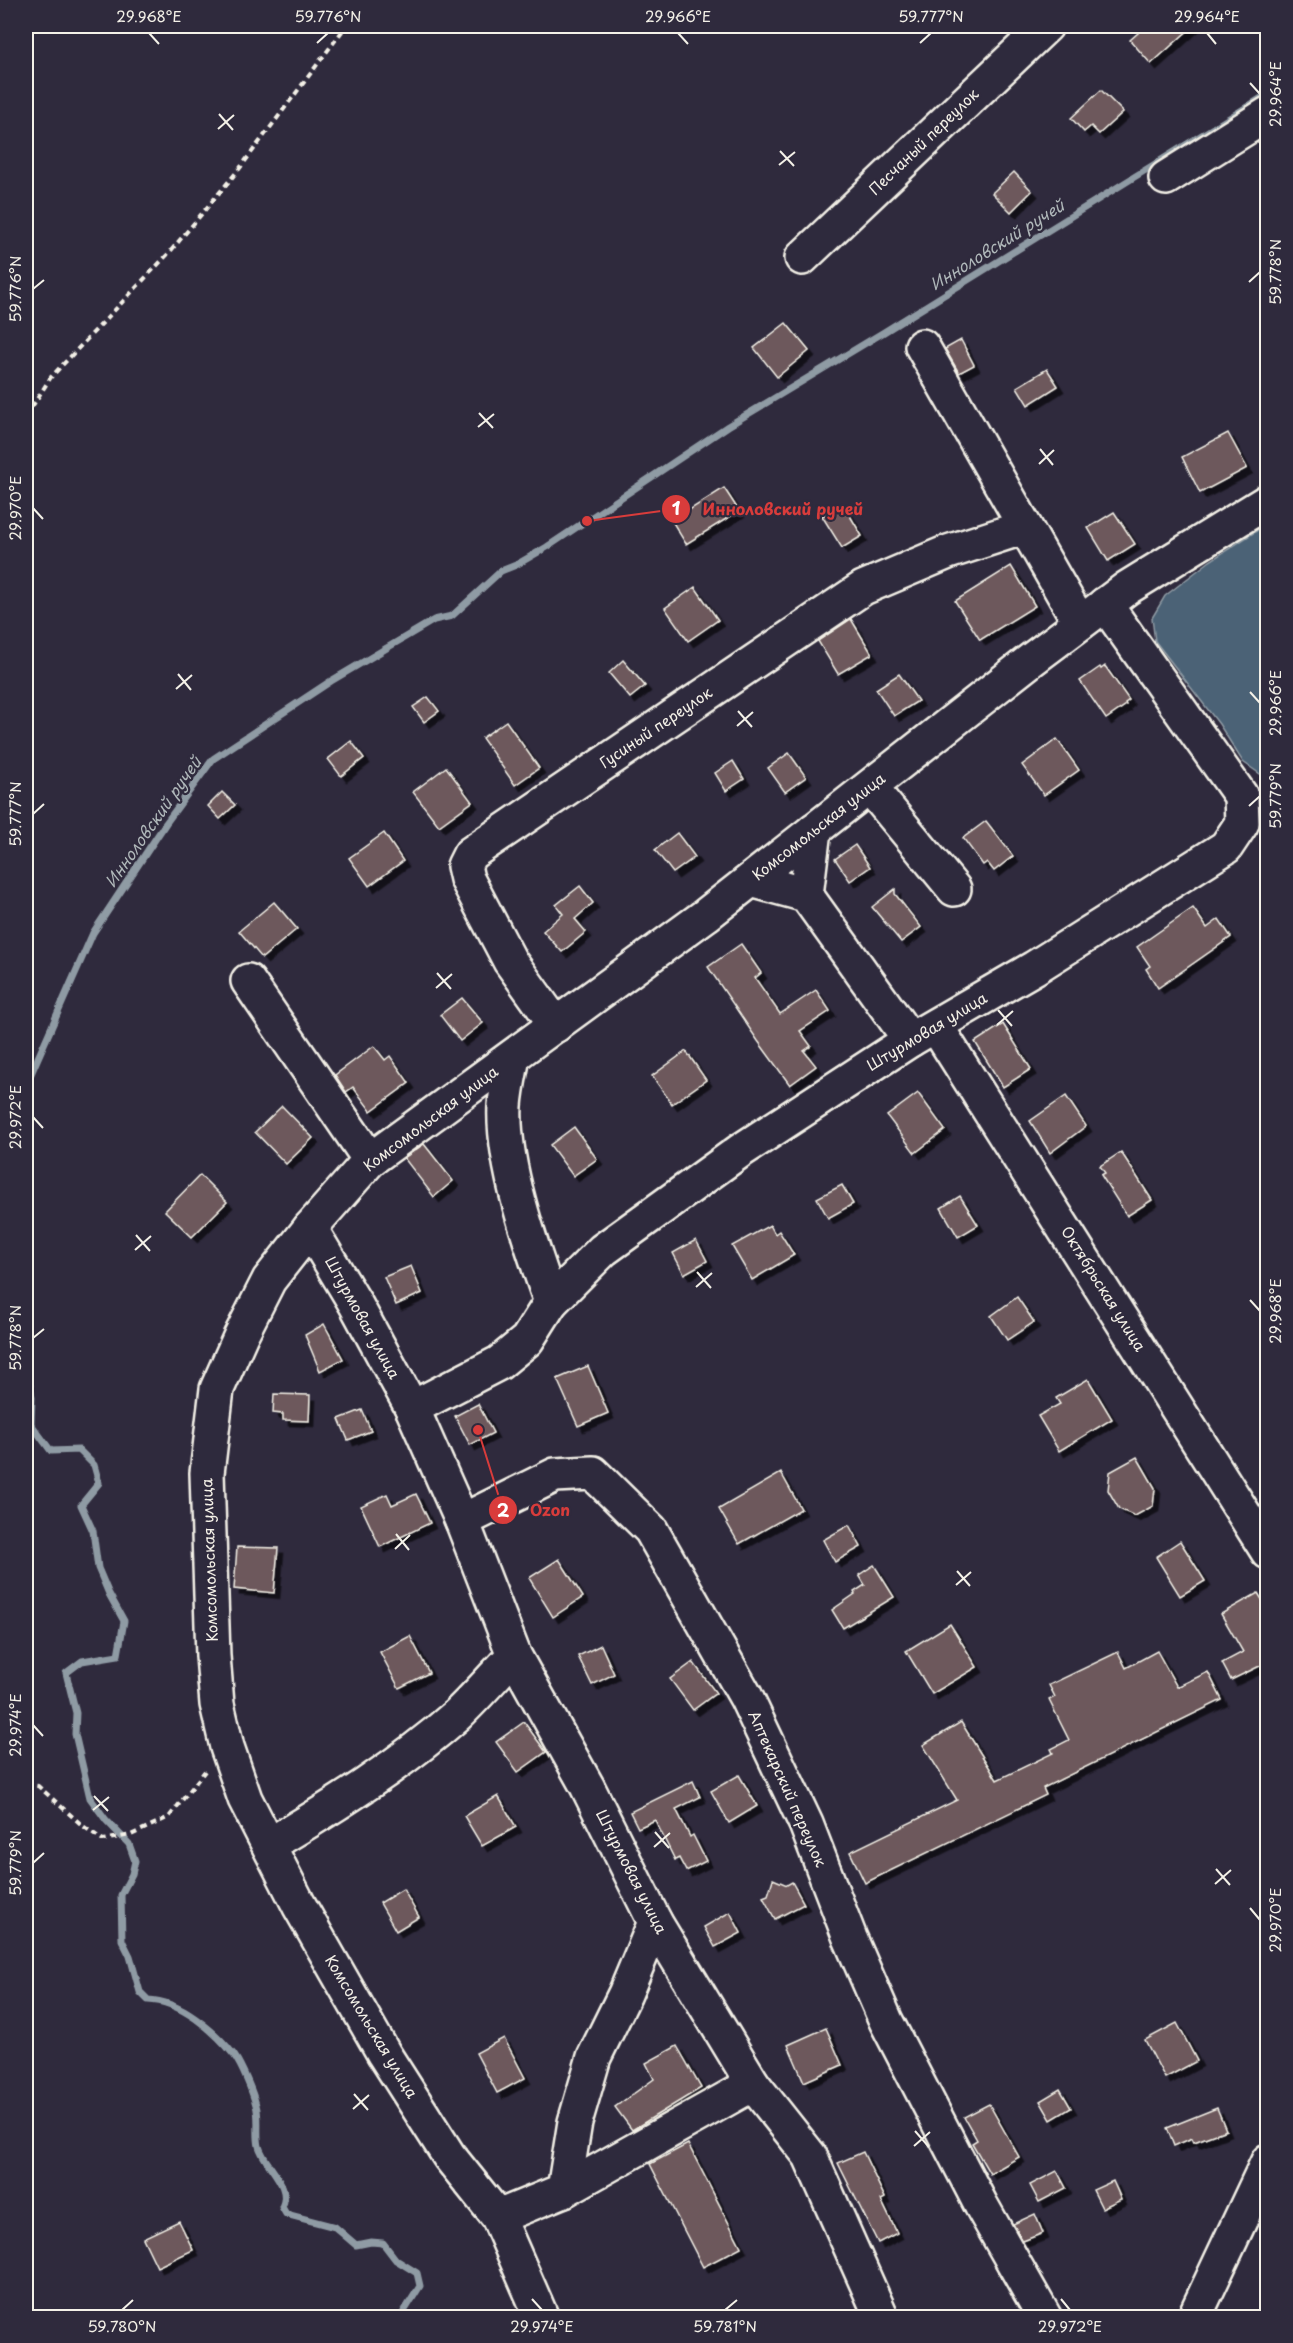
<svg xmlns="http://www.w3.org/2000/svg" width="1293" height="2343" font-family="'Playpen Sans',sans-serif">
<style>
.water{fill:#4b6276;stroke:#8f9ba4;stroke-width:1.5}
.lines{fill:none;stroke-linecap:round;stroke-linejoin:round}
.stream{stroke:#8f9ba4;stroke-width:7}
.building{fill:#6d595b;stroke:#f4f1e8;stroke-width:1.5;filter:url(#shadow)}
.minor-casing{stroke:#f4f1e8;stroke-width:38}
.major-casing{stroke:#f4f1e8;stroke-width:38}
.path{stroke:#f4f1e8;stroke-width:4;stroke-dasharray:6 4.5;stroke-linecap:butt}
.minor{stroke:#2f2a3d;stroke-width:33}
.major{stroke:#2f2a3d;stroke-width:33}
.ticks{fill:none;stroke:#f4f1e8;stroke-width:2}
.labels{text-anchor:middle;stroke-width:4.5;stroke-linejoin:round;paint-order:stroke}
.street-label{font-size:15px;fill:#f4f1e8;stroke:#2f2a3d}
.water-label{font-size:16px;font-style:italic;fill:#b0b8ba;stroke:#2f2a3d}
.leader{fill:none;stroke:#d93c3b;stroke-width:2}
.callout-dot{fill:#d93c3b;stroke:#2f2a3d;stroke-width:2}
.mark-label{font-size:18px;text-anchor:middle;font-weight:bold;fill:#fff}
.callout-label{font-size:16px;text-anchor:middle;font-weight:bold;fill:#d93c3b;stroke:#2f2a3d;stroke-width:4.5;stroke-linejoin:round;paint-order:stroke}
.neatline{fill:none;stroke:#f4f1e8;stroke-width:2}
.ticks-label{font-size:15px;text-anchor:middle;fill:#f4f1e8}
</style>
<defs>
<filter id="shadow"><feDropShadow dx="5.5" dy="5.5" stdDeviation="0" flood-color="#0009"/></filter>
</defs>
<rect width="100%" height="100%" fill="#2f2a3d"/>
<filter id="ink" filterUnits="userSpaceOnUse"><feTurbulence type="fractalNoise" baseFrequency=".0167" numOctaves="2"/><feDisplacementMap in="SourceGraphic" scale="12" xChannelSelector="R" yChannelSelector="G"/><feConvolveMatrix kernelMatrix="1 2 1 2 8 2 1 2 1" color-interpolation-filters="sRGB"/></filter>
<g filter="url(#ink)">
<path class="water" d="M1267,524L1268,775L1263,776L1243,762L1219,724L1155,641L1152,618L1165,596L1210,561Z"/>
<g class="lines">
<g class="stream">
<path d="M26,1085L93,933L166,823L213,759L331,681L434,620L452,616L501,571L516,565L547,547L728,426L884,332L1268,94"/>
<path d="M26,1366L32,1397L31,1424L51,1451L79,1450L94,1465L99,1483L81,1505L93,1531L98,1568L109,1594L124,1621L118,1655L82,1661L66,1673L76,1713L75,1734L90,1798L106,1820L129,1844L135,1861L132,1874L121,1895L122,1940L130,1956L140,1992L148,2000C180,2001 214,2030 234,2055C242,2066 253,2093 256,2105C260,2119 256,2133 259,2146C264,2166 293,2185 282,2207L286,2214L335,2227L356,2245L371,2242L383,2243L396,2260L417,2273L420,2286L400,2318"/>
</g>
</g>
<g class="building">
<path d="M1146,26H1193L1151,64L1130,40Z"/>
<path d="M1101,90L1123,112L1099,134L1091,126L1084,132L1071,118Z"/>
<path d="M1014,172L1032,191L1011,212L992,193Z"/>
<path d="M786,323L809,351L777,377L754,348Z"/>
<path d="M961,340L974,365L959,373L945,349Z"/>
<path d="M1047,369L1058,386L1028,405L1017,387Z"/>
<path d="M1228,433L1247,468L1200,493L1182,457Z"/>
<path d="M724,488L739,511L686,544L672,521Z"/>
<path d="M843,504L862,536L842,548L822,516Z"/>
<path d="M1114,512L1135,544L1108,561L1088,528Z"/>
<path d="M1011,566L1035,606L980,640L955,601Z"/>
<path d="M695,587L718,620L688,641L665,608Z"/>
<path d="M851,619L872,654L838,674L818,641Z"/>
<path d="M623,660L645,686L630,698L609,673Z"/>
<path d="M1105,666L1129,700L1125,703L1126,705L1106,719L1080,681L1100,667L1101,669Z"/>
<path d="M899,674L918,701L894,716L876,689Z"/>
<path d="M428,697L439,711L424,722L413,707Z"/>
<path d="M506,721L539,768L515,785L482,738Z"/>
<path d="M1057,739L1079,770L1044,795L1022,765Z"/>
<path d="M351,741L364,758L341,776L328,759Z"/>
<path d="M789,753L806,777L785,792L768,768Z"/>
<path d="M733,761L744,779L726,791L715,773Z"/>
<path d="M446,767L472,802L439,826L413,792Z"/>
<path d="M222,792L235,805L220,819L208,806Z"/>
<path d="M986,821L1013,856L994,871L987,862L983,865L963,838Z"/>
<path d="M384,833L403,861L369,886L349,858Z"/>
<path d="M677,833L695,857L673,873L655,850Z"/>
<path d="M855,845L870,867L850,881L835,859Z"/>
<path d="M580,886L593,903L575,919L586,932L562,952L543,931L563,914L556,905Z"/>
<path d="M895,889V894L921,927L901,942L872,907Z"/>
<path d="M274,902L297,929L262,958L239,931Z"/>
<path d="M1193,908L1207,928L1219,919L1231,937L1158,988L1146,969L1150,966L1137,947Z"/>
<path d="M741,944L761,973L755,978L780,1014L816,990L830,1011L800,1031L811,1046L804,1051L816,1066L790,1085L758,1041L708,967Z"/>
<path d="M462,998L483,1023L460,1041L440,1015Z"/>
<path d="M1003,1024L1031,1069L1003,1087L975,1042Z"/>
<path d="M374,1046L385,1060L390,1056L409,1083L371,1111L353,1087L346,1092L335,1075Z"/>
<path d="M686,1051L706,1080L672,1104L652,1076Z"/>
<path d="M918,1093L945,1130L915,1153L887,1116Z"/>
<path d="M1066,1096L1086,1126L1050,1153L1030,1121Z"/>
<path d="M282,1106L313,1138L286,1164L255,1132Z"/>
<path d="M574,1127L597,1159L573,1176L550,1145Z"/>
<path d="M424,1144L453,1181L434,1197L404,1158Z"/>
<path d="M1121,1152L1152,1200L1127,1216L1101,1175L1105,1173L1100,1166Z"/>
<path d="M200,1175L227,1202L192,1237L165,1211Z"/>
<path d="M842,1185L853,1204L828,1218L817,1198Z"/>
<path d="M960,1196L978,1225L958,1237L941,1208Z"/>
<path d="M770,1225L775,1234L779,1231L794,1255L752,1280L732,1246Z"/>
<path d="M696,1240L707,1261L684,1274L673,1253Z"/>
<path d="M411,1266L422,1293L396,1305L384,1277Z"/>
<path d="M1017,1297L1034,1322L1007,1340L991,1316Z"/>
<path d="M324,1324L343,1359L320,1371L305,1335Z"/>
<path d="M588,1366L608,1413L578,1426L557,1379Z"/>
<path d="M1088,1379L1112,1419L1059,1451L1038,1416L1060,1404L1056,1398Z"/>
<path d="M274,1394L310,1395L309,1421L283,1420V1414L273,1413Z"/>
<path d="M478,1404L493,1433L470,1445L455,1416Z"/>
<path d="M362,1410L371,1431L348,1440L339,1419Z"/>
<path d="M1137,1457L1155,1488L1153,1506L1135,1516L1119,1509L1108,1490L1110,1472Z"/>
<path d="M781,1473L801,1509L739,1544L719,1509Z"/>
<path d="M387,1494L392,1505L416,1494L430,1523L380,1547L361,1506Z"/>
<path d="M849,1525L861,1547L835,1562L823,1540Z"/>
<path d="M1180,1541L1205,1581L1180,1596L1156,1557Z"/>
<path d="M237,1547L278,1548L274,1593L234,1589Z"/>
<path d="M559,1559L583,1597L553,1617L529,1578Z"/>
<path d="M874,1565L894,1597L843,1628L832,1610L855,1594L854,1592L865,1585L859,1575Z"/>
<path d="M1258,1593L1268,1609V1662L1231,1680L1222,1663L1243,1652L1221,1614Z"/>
<path d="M950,1624L977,1667L932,1694L906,1651Z"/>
<path d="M410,1636L429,1673L399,1688L380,1652Z"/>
<path d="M601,1645L614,1674L592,1685L578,1656Z"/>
<path d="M1157,1651L1177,1687L1208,1672L1222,1700L1043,1788L1046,1795L865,1883L850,1852L957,1800L923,1745L961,1722L997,1780L1053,1753L1051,1749L1069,1740L1049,1700L1055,1697L1049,1685L1118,1652L1126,1668Z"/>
<path d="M693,1662L716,1693L693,1710L670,1679Z"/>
<path d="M524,1722L546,1752L518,1772L496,1742Z"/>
<path d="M739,1775L757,1806L729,1823L711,1791Z"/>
<path d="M693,1781L700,1797L676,1809L690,1837L693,1835L706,1861L686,1871L679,1858L675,1860L655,1820L638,1828L630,1812Z"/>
<path d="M498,1796L516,1827L482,1846L464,1816Z"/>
<path d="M773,1879L787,1885L792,1882L804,1904L775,1919L763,1897L768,1895Z"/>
<path d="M403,1889L419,1917L396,1931L380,1903Z"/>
<path d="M730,1912L741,1933L715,1947L704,1927Z"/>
<path d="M1177,2023L1197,2061L1165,2078L1145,2040Z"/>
<path d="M826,2028L842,2065L804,2082L788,2045Z"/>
<path d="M504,2038L525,2078L497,2093L476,2053Z"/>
<path d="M677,2046L701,2088L632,2130L615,2107L654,2079L646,2063Z"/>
<path d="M1060,2089L1071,2108L1051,2120L1040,2101Z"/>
<path d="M989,2104L1019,2157L990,2174L972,2143L977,2140L964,2117Z"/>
<path d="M1217,2108L1226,2130L1194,2142L1192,2138L1174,2146L1167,2128Z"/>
<path d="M688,2144L741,2247L703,2267L650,2164Z"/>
<path d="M863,2152L885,2198L881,2200L897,2233L878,2243L838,2163Z"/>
<path d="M1057,2171L1066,2188L1039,2202L1030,2185Z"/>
<path d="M1113,2181L1121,2199L1102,2208L1093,2190Z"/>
<path d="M1035,2214L1043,2233L1023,2241L1013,2224Z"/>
<path d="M179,2221L193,2250L157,2267L143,2238Z"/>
</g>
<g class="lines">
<defs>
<g id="minor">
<path d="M1166,178L1268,114"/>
<path d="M802,258L1046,26"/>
<path d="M922,346L1080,623"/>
<path d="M870,787L954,889"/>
<path d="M751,880L806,895L910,1040"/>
<path d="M806,895L814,830"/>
<path d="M248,981L370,1160"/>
<path d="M556,1025L510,961L467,879L464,866L470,854L863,588L948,552L1025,527"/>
<path d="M936,1026L1268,1552"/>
<path d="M513,1057C510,1073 506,1090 505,1106C502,1164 532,1248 551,1302"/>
<path d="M310,1228L355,1303L412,1408L462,1521L514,1655L587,1786L655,1922L753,2084L810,2156L882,2318"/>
<path d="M412,1408L499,1363L527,1340L551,1302L603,1250L740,1151L910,1040L1034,968L1226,847L1242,823L1241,796L1105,604"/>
<path d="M462,1521L555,1475L593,1473L651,1530L746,1697L806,1824L850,1938L886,2021L981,2205L1045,2318"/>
<path d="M269,1845C335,1806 400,1765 457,1715C477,1696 495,1675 514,1655"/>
<path d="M564,2190L753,2084"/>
<path d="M498,2217L564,2190L575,2122L594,2057L625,1994L655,1922"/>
<path d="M542,2318L498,2217L449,2156L384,2054L299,1905L245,1799L227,1747L217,1704L213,1656L207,1473L217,1389L241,1335L269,1280L310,1228L370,1160L706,915L1031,660L1127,588L1268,501"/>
</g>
<path id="major" d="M1194,2318L1268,2161"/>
</defs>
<use href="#minor" class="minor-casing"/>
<use href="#major" class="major-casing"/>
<g class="path">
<path d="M26,416L51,377L169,253L240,168L346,26"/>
<path d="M26,1784L38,1786L83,1826L103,1840L131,1835L169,1817L205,1771"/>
</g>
<use href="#minor" class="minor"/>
<use href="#major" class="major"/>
</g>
</g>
<path class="ticks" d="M149,33L159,44M678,33L688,44M1207,33L1216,44M317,43L328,33M920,43L931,33M1250,83L1260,94M219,114L233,130M218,129L234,115M780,151L794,166M779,165L795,152M1249,282L1260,272M33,289L44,280M479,413L493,428M478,427L494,414M1040,449L1053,465M1039,464L1054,450M33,508L43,519M178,674L191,690M176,689L192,675M1250,692L1260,703M738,711L752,727M737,726L753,712M1249,806L1260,796M33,814L44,804M437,973L451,989M436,988L452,974M998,1010L1012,1026M997,1025L1013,1011M33,1117L43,1128M136,1235L150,1251M135,1250L151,1236M697,1272L711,1288M696,1287L712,1273M1250,1300L1260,1311M33,1338L44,1329M396,1534L409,1550M395,1549L410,1535M957,1571L970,1586M956,1585L971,1572M33,1725L43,1736M94,1796L108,1811M93,1810L109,1797M655,1832L669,1848M654,1847L670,1833M33,1863L44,1853M1216,1869L1230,1885M1215,1884L1231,1870M1250,1908L1260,1920M354,2094L368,2110M353,2109L369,2095M915,2131L929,2147M914,2146L930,2132M532,2299L542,2310M1061,2299L1070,2310M122,2310L133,2300M725,2310L737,2300"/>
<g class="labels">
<g class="street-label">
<text transform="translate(924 142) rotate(-44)" y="5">Песчаный переулок</text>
<text transform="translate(656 728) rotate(-34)" y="5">Гусиный переулок</text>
<text transform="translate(819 827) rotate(-38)" y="5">Комсомольская улица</text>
<text transform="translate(927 1032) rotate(-31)" y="5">Штурмовая улица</text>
<text transform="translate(431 1119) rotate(-37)" y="5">Комсомольская улица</text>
<text transform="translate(1103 1289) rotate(58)" y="5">Октябрьская улица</text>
<text transform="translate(362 1318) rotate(61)" y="5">Штурмовая улица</text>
<text transform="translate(210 1560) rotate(-92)" y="5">Комсомольская улица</text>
<text transform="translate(787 1789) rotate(66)" y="5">Аптекарский переулок</text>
<text transform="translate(631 1872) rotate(63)" y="5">Штурмовая улица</text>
<text transform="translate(371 2027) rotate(59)" y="5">Комсомольская улица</text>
</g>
<g class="water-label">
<text transform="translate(997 245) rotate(-32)" y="6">Инноловский ручей</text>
<text transform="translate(153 822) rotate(-55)" y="6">Инноловский ручей</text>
</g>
</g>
<path class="leader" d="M587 521L676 509M478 1430L503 1510"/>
<g class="callout-dot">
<circle cx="587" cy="521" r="6"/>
<circle cx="478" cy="1430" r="6"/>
<circle cx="676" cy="509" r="15"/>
<circle cx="503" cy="1510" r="15"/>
</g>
<g class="mark-label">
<text x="676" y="515">1</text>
<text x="503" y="1517">2</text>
</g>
<g class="callout-label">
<text x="783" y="515">Инноловский ручей</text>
<text x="550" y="1516">Ozon</text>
</g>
<rect width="1293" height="2343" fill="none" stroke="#2f2a3d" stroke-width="66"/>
<rect x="33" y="33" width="1227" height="2277" class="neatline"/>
<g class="ticks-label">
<text x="149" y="22">29.968°E</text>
<text x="328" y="22">59.776°N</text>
<text x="678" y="22">29.966°E</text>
<text x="931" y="22">59.777°N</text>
<text x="1207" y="22">29.964°E</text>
<text transform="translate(1276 94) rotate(-90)" y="5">29.964°E</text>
<text transform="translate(1276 272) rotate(-90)" y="5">59.778°N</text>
<text transform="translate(16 289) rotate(-90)" y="5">59.776°N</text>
<text transform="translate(16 508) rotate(-90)" y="5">29.970°E</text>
<text transform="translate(1276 703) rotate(-90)" y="5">29.966°E</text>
<text transform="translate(1276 796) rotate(-90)" y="5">59.779°N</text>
<text transform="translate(16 814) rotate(-90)" y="5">59.777°N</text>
<text transform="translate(16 1117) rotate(-90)" y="5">29.972°E</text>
<text transform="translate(1276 1311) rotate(-90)" y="5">29.968°E</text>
<text transform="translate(16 1338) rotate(-90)" y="5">59.778°N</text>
<text transform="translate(16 1725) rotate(-90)" y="5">29.974°E</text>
<text transform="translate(16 1863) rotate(-90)" y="5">59.779°N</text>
<text transform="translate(1276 1920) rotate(-90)" y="5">29.970°E</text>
<text x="122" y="2332">59.780°N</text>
<text x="542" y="2332">29.974°E</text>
<text x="725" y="2332">59.781°N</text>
<text x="1070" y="2332">29.972°E</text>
</g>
</svg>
